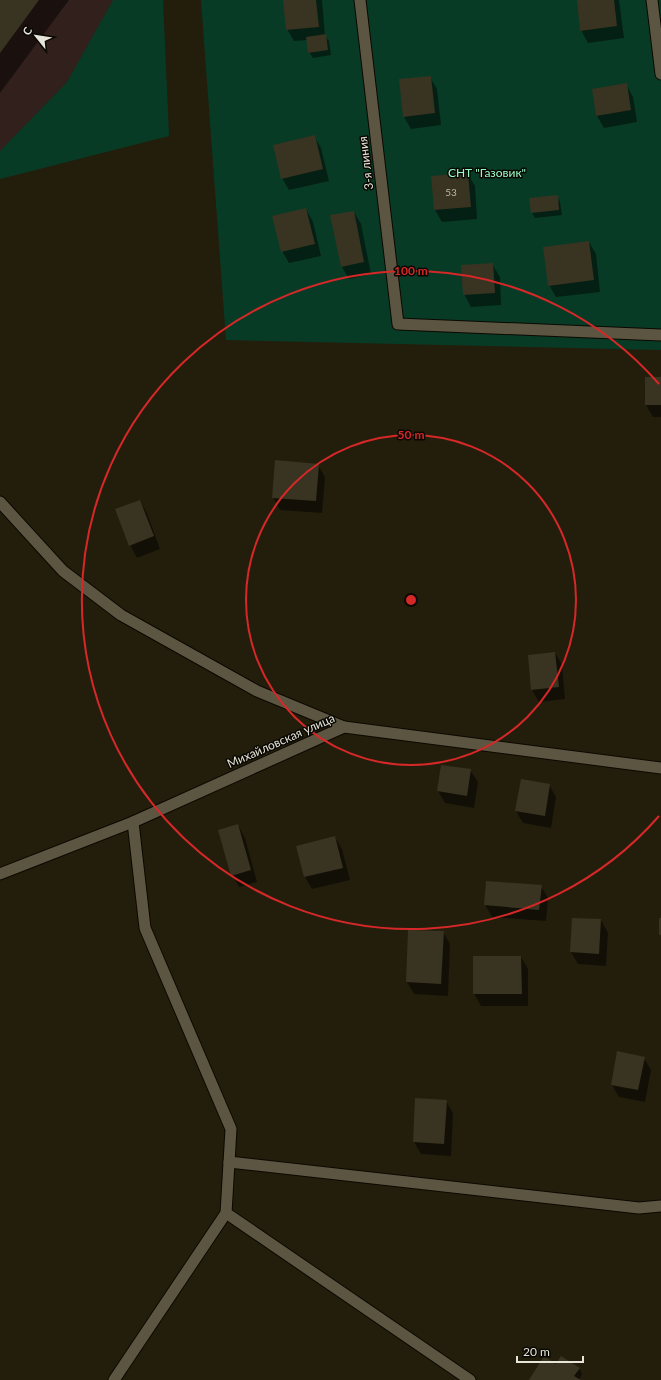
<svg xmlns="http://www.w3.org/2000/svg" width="661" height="1380" font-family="Lato,sans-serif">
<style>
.industrial{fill:#32201d}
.green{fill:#083b25}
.shadow{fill:#0007}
.building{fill:#393321}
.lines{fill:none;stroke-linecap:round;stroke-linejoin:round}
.minor-casing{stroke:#0c0800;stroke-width:13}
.minor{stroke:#5b5541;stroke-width:11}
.ring{fill:none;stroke:#d62828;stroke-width:2}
.labels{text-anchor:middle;stroke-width:3;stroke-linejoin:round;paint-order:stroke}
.number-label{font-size:10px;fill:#bcb8ab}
.street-label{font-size:12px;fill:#e7e4d9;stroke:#0a0803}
.park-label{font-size:12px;fill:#99fdc8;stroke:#0a0803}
.centre{fill:#d62828;stroke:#0a0803;stroke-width:2}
.ring-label{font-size:12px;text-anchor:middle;font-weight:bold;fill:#d62828;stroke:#0a0803;stroke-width:3;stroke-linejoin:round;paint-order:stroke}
</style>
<rect width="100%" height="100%" fill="#231e0c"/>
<path class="industrial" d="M0,0H113L67,82L0,151Z"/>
<g class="green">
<path d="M113,0H163L169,136L0,179V151L67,82Z"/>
<path d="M201,0H661V350L226,340Z"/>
</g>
<g class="shadow">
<path d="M0,0H69L0,93Z"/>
<path d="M284,0H322L325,36L329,41L331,55L313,58L309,52L308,40L294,41L287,29Z"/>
<path d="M578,0H619L624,38L588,43L581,30Z"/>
<path d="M430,77L437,89L441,125L411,129L404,117Z"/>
<path d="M626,84L633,97L637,122L604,128L597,116L593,90Z"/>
<path d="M314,136L321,148L329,181L289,190L282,178Z"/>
<path d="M468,174L475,186L477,219L442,222L435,210Z"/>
<path d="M557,196L560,202L562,215L535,218L532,213Z"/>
<path d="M306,209L313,222L321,256L289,263L282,251Z"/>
<path d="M354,212L361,224L371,274L349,279L342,267Z"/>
<path d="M589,242L596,254L600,292L556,297L549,285Z"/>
<path d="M492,264L500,277L501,305L471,307L464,294Z"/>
<path d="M646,378H661V417H653L646,405Z"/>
<path d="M318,465L325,477L322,513L280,510L273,497Z"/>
<path d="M140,501L147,513L160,549L137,558L130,545Z"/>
<path d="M555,653L562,665L565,699L539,702L532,690L529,656Z"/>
<path d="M470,770L478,782L474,808L445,803L438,791Z"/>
<path d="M549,785L556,797L551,828L523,823L516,811Z"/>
<path d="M238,825L245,838L257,882L239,887L232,875Z"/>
<path d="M335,837L342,849L350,880L312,889L305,877L297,846Z"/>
<path d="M541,886L548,898L546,921L492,917L485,905Z"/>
<path d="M601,920L608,933L606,966L578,964L571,952Z"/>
<path d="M409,931L443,932L450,944L448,996L414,994L407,982Z"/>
<path d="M521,957L528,969V1006H481L474,994Z"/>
<path d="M644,1058L651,1070L645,1102L619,1097L612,1085Z"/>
<path d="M416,1099L446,1101L453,1113L451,1156L421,1154L414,1142Z"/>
<path d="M556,1365L579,1368L582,1374L579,1380H530Z"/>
</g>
<g class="building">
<path d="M0,0H39L0,53Z"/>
<path d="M283,0H316L319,27L286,30Z"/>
<path d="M577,0H614L617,26L580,31Z"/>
<path d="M326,34L328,50L308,53L306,37Z"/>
<path d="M431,76L435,113L403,117L399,79Z"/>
<path d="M627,83L631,110L596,116L592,89Z"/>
<path d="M315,135L323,169L281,179L273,145Z"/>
<path d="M468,173L471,207L434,210L431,176Z"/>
<path d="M558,195L559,210L531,213L529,198Z"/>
<path d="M306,208L315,244L281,252L272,216Z"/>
<path d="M354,211L364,262L341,267L330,215Z"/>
<path d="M589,241L594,280L548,286L543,247Z"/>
<path d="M493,263L495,293L463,295L461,265Z"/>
<rect x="645" y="377" width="16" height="28"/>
<path d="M275,460L319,464L316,501L272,498Z"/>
<path d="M140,500L154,536L129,546L115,509Z"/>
<path d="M555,652L559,687L531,690L528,655Z"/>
<path d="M441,765L471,769L467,796L437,791Z"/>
<path d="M521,779L550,784L545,816L515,811Z"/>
<path d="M238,824L251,870L231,876L218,830Z"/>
<path d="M335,836L343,868L304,877L296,846Z"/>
<path d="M486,881L542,885L539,910L484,905Z"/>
<path d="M572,918L601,919L599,954L570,952Z"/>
<rect x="659" y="918" width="2" height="17"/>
<path d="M408,930L444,931L441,984L406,982Z"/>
<path d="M473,956H521L522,994H473Z"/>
<path d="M617,1051L645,1057L638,1090L611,1085Z"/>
<path d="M415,1098L447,1100L444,1144L413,1142Z"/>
<path d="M544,1356L556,1364L561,1356L580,1368L574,1376L581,1380H529Z"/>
</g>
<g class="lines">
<defs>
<g id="minor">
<path d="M360,0L398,324L661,335"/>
<path d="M652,0L661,74"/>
<path d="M0,502L63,571L121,615L257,691L344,727"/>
<path d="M0,874L133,822L344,727L661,768"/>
<path d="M229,1162L639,1208L661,1206"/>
<path d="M226,1213L470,1380"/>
<path d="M114,1380L226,1213L231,1129L145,928L133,822"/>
</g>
</defs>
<use href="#minor" class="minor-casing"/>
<use href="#minor" class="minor"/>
</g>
<g class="ring">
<circle cx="411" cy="600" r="165"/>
<path d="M659 816A329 329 0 1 1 659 384"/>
</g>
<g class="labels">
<g class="number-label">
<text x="451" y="196">53</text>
</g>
<g class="street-label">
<text transform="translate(366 163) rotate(-97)" y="4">3-я линия</text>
<text transform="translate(281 741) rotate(-24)" y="4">Михайловская улица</text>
</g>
<g class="park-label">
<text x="487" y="177">СНТ "Газовик"</text>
</g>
</g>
<circle cx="411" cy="600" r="6" class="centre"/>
<g class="ring-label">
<text x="411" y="275">100 m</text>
<text x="411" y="439">50 m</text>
</g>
<g transform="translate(36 36) rotate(300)" stroke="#0a0803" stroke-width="3" paint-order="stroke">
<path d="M0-3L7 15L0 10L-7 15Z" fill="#e7e4d9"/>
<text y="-6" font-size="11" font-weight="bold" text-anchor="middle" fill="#e7e4d9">С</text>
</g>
<path d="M517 1356v6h66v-6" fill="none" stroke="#e7e4d9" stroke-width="2"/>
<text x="523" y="1356" font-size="12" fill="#e7e4d9" stroke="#0a0803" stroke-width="3" paint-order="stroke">20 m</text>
</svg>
